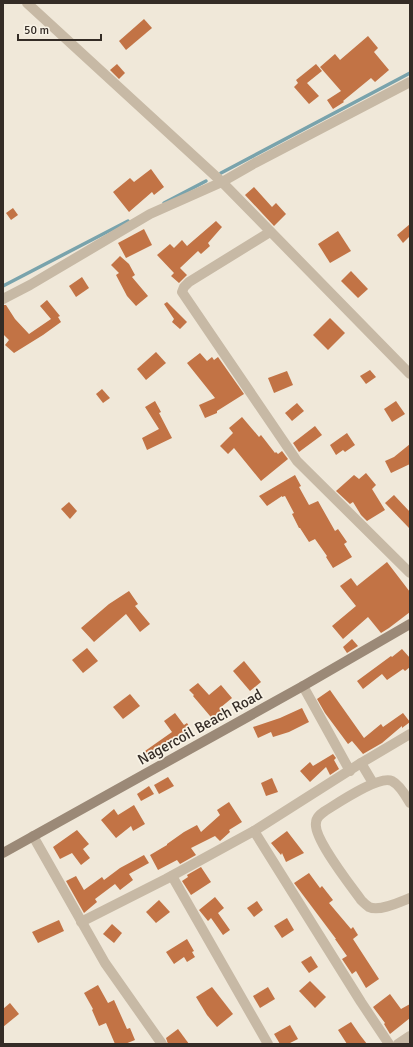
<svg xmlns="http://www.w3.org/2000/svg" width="413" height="1047" font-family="Signika,sans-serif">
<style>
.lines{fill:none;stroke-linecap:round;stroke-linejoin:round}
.stream{stroke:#79a3ac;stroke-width:3.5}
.building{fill:#c27345}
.street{stroke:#c7b9a5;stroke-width:10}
.secondary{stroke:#9b8977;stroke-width:10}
.labels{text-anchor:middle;stroke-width:3.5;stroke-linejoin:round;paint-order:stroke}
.street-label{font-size:15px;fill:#342c26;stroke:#f8f2e5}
</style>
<rect width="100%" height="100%" fill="#f0e8d9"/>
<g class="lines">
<g class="stream">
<path d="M221,173L410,73"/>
<path d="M164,203L206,181"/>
<path d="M3,286L128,221"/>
</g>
</g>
<g class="building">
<path d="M144,19L152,28L126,50L119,41Z"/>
<path d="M368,36L378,48L374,52L389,70L375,82L371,78L343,101L344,102L333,109L327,100L341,91L320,67L335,54L340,60Z"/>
<path d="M117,64L125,73L119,79L110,70Z"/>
<path d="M316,64L322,71L307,83L319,96L309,104L294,87L298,83L296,80Z"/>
<path d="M151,169L164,187L154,195L152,192L129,212L113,192L130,178L134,182Z"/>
<path d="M254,187L272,207L276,203L286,214L274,226L245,195Z"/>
<path d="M13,208L18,215L11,220L6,213Z"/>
<path d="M216,221L222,227L208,243L210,246L201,254L198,251L180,268L187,275L179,283L171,276L174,273L157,255L170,244L174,248L182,240L187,246Z"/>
<path d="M410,224V236L403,243L397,235Z"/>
<path d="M144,229L152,245L126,258L118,243Z"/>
<path d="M338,231L351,251L330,263L318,244Z"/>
<path d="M120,256L129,264L135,275L132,277L148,296L136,306L127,296L116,275L119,273L111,265Z"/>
<path d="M351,271L368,289L358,298L341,281Z"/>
<path d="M82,277L89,288L76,297L69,286Z"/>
<path d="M47,300L60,316L58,317L61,322L43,335L14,353L5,345L9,340L3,334V305H6L15,319L29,334L51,319L40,306Z"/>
<path d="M167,302L187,322L180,329L172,322L174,319L164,304Z"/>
<path d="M330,318L345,333L328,350L313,335Z"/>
<path d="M156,352L166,363L146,380L137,369Z"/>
<path d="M200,353L207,361L212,357L214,360L218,357L244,394L217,411V413L205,418L199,405L215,398L187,363Z"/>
<path d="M370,370L376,377L366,384L360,376Z"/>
<path d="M287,371L293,385L274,393L268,378Z"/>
<path d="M102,389L110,398L103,403L96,394Z"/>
<path d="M155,401L161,412L159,413L172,438L147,450L142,438L159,429L145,407Z"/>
<path d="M396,401L405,414L392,422L384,409Z"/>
<path d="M297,403L304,411L292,421L285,413Z"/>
<path d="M242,417L259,437L261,435L275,453L276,452L278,454L282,451L288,459L261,481L234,448L228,454L220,446L233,433L229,428Z"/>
<path d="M315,426L322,435L299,452L293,443Z"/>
<path d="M347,433L355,445L345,452L343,450L336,455L330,445Z"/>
<path d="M410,444V464L391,473L385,461L394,457Z"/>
<path d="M366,473L376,485L372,489L385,510L367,521L361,515L353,502L350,504L336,491L354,475L359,479Z"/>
<path d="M295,475L301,486L299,487L309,505L318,501L335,531L338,529L347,542L344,544L352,557L333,568L326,557L327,556L315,539L309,542L300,528H299L292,514L294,513L285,496L282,497V496L267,506L259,496Z"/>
<path d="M394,495L410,512V529L385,503Z"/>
<path d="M69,502L77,511L70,519L61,509Z"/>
<path d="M387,562L410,592V612L389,628L381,633L368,617L343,639L332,626L356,606L340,586L351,578L357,586Z"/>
<path d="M129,591L138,604L135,606L150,624L140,632L126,614L94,642L81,628L109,604Z"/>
<path d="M352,639L358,646L347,653L343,647Z"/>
<path d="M87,648L98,661L83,673L72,660Z"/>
<path d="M402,649L410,658V667L405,671L403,669L387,680L382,674L363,689L357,681L391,656L392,657Z"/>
<path d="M244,661L261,682L250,691L233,671Z"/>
<path d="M198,683L209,695L221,685L232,698L220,708L226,715L216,723L193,696L194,695L189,690Z"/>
<path d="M330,690L364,738L381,724L383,727L403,713L410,722L402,728V726L382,743L363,754L352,741L348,744L325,713L317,699Z"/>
<path d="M130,694L140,706L123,719L113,707Z"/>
<path d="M302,708L309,722L289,732L273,737L271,732L258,738L253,727L280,718Z"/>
<path d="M175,713L184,725L187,723L192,731L150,759L145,751L172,732L164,721Z"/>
<path d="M333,754L336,758L334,760L339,769L330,775L326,767L310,782L300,771L310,762L313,766Z"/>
<path d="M168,777L174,786L159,794L154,785Z"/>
<path d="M272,778L278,792L266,796L261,783Z"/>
<path d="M149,786L154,794L141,801L137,794Z"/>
<path d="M229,802L242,822L229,830L230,832L220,841L215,836L191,848L196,855L180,864L177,860L158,870L150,855L167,845V844L184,832L197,825L201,832L220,815L217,810Z"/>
<path d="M134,805L145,824L133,831L131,826L116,838L101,820L114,809L118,815Z"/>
<path d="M77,830L89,844L83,849L90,858L81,865L72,853L60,859L53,847Z"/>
<path d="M287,831L304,853L286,862L282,853L281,855L271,843Z"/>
<path d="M144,855L149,863L129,874L133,880L120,890L115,884L95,899L97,902L84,913L66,881L76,876L84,890L102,877L104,880L120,868Z"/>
<path d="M201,867L211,882L191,895L182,881L188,877L187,875Z"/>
<path d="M309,873L320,888L322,886L333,900L329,903L351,929L353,927L358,935L353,939L379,979L366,988L356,971L352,974L342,959L347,956L335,939H336L294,883Z"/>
<path d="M215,897L224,908L218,913L230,930L223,935L211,918L208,921L199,910Z"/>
<path d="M159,900L170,912L156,923L146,912Z"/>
<path d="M257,901L263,910L254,917L247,908Z"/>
<path d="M287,918L294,930L282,938L274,926Z"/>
<path d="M59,920L64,931L38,943L32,932Z"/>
<path d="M112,924L122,933L114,943L103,934Z"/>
<path d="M187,939L194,951L192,952L195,957L187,962L184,957L174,964L166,952Z"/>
<path d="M311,956L318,967L309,973L301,962Z"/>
<path d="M310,981L326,997L315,1008L299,991Z"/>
<path d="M98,985L108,1003L114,1000L127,1029L130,1028L135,1040L125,1044H115L106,1023L99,1026L92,1010L93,1009L84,993Z"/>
<path d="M212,987L233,1014L217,1027L207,1015L196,997Z"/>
<path d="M268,987L275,999L260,1008L253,996Z"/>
<path d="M390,994L401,1009L410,1004V1018L390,1034L384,1024L385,1023L373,1007Z"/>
<path d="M10,1003L19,1014L3,1027V1009Z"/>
<path d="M351,1022L360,1035L367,1044H347L338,1030Z"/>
<path d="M290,1025L298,1039L288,1044H280L274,1034Z"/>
<path d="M178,1029L189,1044H168L166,1038Z"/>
</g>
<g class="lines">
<g class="street">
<path d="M27,3L222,182L410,374"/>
<path d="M270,232L189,282L184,287L182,292L297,461L410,573"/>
<path d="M3,299L30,285L150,214L222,182L255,163L410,82"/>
<path d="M303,686L350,771"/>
<path d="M361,763L373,783"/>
<path d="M410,803C406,796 400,785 392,781C379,775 338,803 325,811C321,814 316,817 316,823C313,838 351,886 361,900C363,902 366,905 369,907C379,912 400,902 410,898"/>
<path d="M254,831L361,763L410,734"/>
<path d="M33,836L105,963L162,1044"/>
<path d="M172,876L268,1044"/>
<path d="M81,922L166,879L254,831L361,1002L389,1044"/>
<path d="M398,1044L410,1036"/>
</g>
<path class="secondary" d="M3,853L303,686L410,624"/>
</g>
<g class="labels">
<g class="street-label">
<text transform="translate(200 727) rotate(-29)" y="5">Nagercoil Beach Road</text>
</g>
</g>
<rect width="413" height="1047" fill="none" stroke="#342c26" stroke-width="8"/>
<path d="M18 34v6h83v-6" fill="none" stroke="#342c26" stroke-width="2"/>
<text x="24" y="34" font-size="12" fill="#342c26" stroke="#f8f2e5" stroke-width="3" paint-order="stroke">50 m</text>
</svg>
